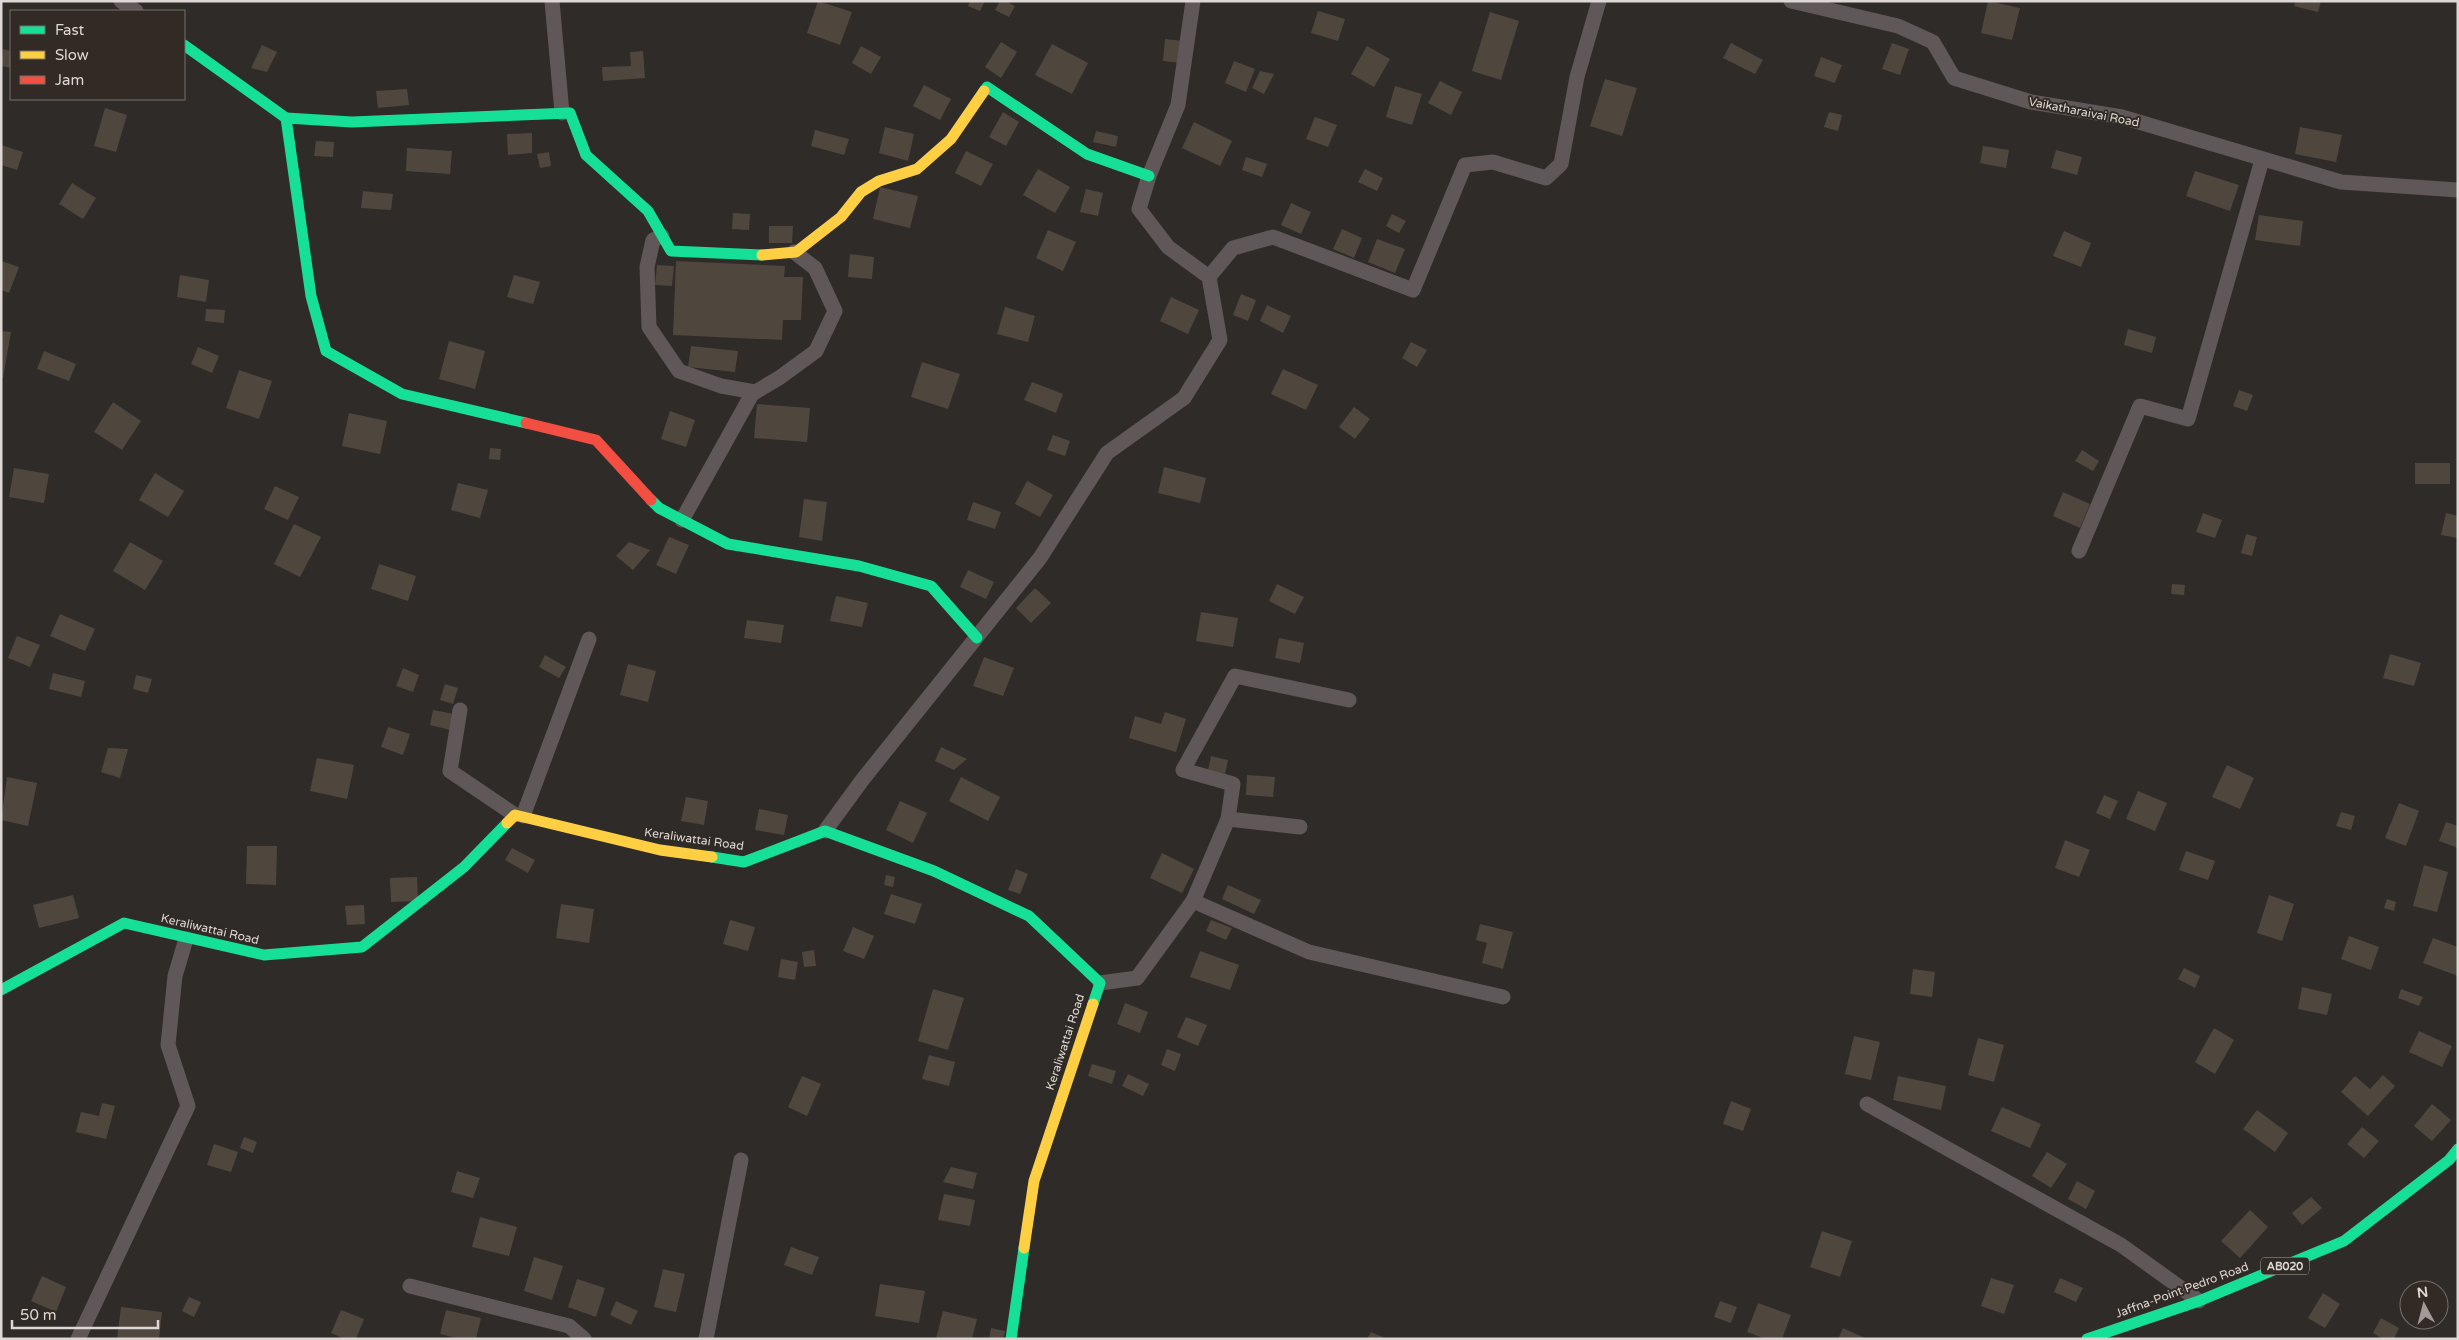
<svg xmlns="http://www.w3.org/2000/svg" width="2459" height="1340" font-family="'Varela Round',sans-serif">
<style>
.building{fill:#4f473d}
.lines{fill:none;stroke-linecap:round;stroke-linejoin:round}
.street{stroke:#605758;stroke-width:15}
.fast{stroke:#16e098;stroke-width:11}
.slow{stroke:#ffcf43;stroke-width:11}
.jam{stroke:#f24e42;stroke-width:11}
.labels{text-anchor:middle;stroke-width:4;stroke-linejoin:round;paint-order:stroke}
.shield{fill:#312a25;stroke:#a9a4a0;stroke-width:1}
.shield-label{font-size:11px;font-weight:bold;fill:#ddd8d5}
.street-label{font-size:12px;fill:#ddd8d5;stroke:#312a25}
</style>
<rect width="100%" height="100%" fill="#2e2b28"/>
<g class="building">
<path d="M818,1L852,12L840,45L807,33Z"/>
<path d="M970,1H985L980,11L968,6Z"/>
<path d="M1000,1H1006L1015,6L1009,17L995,10Z"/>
<path d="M1988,1L2020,8L2012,40L1981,33Z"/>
<path d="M2295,1H2321L2318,12L2294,6Z"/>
<path d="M1318,11L1345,19L1338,41L1311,33Z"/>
<path d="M1490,12L1519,21L1501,80L1472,71Z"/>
<path d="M1165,39L1183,41L1180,63L1163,61Z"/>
<path d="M1001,42L1017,52L1001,78L985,67Z"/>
<path d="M1731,43L1763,60L1755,74L1723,58Z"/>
<path d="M1892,43L1909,49L1900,75L1882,69Z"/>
<path d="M1052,44L1088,63L1072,94L1035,75Z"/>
<path d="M262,45L277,52L267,72L251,68Z"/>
<path d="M861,46L881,57L871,74L852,63Z"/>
<path d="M1367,46L1390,59L1374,87L1351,74Z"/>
<path d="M3,49L11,51V68L1,66Z"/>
<path d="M643,51L645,78L603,81L602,67L631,66L630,52Z"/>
<path d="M1821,57L1842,65L1835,83L1814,76Z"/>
<path d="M1234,61L1255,69L1246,92L1225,83Z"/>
<path d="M1260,71L1274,74L1264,94L1252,88Z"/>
<path d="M1605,79L1637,88L1622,136L1590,126Z"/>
<path d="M1440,81L1462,92L1451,115L1428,103Z"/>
<path d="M924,85L951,99L940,120L913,106Z"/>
<path d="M1395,86L1422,94L1412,125L1386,117Z"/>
<path d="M407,89L409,105L378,108L376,91Z"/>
<path d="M105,108L127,115L116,152L94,146Z"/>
<path d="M1003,112L1019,122L1006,146L989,137Z"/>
<path d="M1829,112L1842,115L1838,131L1824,127Z"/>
<path d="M1315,117L1337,125L1328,147L1306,139Z"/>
<path d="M1194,122L1232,141L1220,166L1182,148Z"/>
<path d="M885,127L914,134L908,161L879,153Z"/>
<path d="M2300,127L2342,135L2336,162L2295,154Z"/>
<path d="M815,130L849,139L844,155L811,146Z"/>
<path d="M1096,131L1118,136L1116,147L1093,142Z"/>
<path d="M532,133V153L508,155L507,134Z"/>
<path d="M316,141L334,142L333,157L314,156Z"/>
<path d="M1,145L23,152L17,170L1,165Z"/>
<path d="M1983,146L2009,150L2006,168L1980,163Z"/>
<path d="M407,148L452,151L450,174L406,171Z"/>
<path d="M2056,150L2082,157L2077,175L2051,168Z"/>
<path d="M966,151L993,164L981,186L955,173Z"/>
<path d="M549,152L551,166L540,168L537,154Z"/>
<path d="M1246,157L1267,164L1262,177L1242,170Z"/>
<path d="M1038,169L1070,187L1055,213L1023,195Z"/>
<path d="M1365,169L1383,178L1377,191L1358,182Z"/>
<path d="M2195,171L2239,185L2230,211L2186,196Z"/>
<path d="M72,183L96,198L83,219L59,204Z"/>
<path d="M880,187L918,196L910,228L873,219Z"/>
<path d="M1086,189L1103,193L1098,216L1080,212Z"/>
<path d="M363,191L393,194L391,210L361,208Z"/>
<path d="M1291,203L1311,212L1301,234L1281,225Z"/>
<path d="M733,213L750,214L749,230L732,229Z"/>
<path d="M1392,214L1406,221L1399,233L1386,226Z"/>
<path d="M2259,215L2303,221L2300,246L2255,240Z"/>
<path d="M769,226H793L792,243H769Z"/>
<path d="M1342,229L1362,238L1354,258L1333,249Z"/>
<path d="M1048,230L1076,242L1063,271L1036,258Z"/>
<path d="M2064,231L2091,243L2081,267L2053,256Z"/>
<path d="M1377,239L1405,249L1395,273L1368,262Z"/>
<path d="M850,254L874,257L872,279L848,277Z"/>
<path d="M1,261L19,267L9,293L1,290Z"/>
<path d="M676,261L785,266L784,277H803L801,320H783L782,340L673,335Z"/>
<path d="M657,265L674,266L672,286L655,285Z"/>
<path d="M180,275L209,280L206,302L177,297Z"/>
<path d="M514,275L540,282L533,304L507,297Z"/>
<path d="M1241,294L1256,300L1248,321L1233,315Z"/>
<path d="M1171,297L1199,310L1188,334L1160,321Z"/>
<path d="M1267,305L1291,316L1283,333L1260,321Z"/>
<path d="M1005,307L1035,316L1028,342L997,334Z"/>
<path d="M206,309L225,310L224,323L205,321Z"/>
<path d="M2128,329L2156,337L2152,353L2124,345Z"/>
<path d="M1,331L11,332L3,378H1Z"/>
<path d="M449,341L485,351L475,389L439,379Z"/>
<path d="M1411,342L1427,350L1417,367L1402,358Z"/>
<path d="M691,346L738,351L735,372L688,367Z"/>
<path d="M198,347L219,356L212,373L191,364Z"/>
<path d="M44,351L76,364L69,381L37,369Z"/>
<path d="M922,362L960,374L948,409L911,397Z"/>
<path d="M1283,369L1318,385L1306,410L1271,394Z"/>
<path d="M239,370L272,381L259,419L226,408Z"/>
<path d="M1032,382L1063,394L1056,413L1024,400Z"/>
<path d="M2239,390L2253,395L2247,411L2233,406Z"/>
<path d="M113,402L141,421L122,450L94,432Z"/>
<path d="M757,404L810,408L807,442L754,438Z"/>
<path d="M1354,407L1370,419L1355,439L1339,427Z"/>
<path d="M670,411L695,420L686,447L661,439Z"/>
<path d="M349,413L387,421L380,454L342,446Z"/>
<path d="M1053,435L1070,441L1065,456L1047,450Z"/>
<path d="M490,448L501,449L500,460L489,459Z"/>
<path d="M2082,450L2099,461L2093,471L2075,461Z"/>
<rect x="2415" y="463" width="35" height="21"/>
<path d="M1164,467L1206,478L1200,503L1158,493Z"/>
<path d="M14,468L49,474L44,503L9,497Z"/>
<path d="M155,473L184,491L168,517L139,500Z"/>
<path d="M1027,481L1053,495L1040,517L1015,504Z"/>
<path d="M458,483L488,490L480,518L451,510Z"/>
<path d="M275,486L299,497L288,520L264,509Z"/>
<path d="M2063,492L2090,504L2080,528L2053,516Z"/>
<path d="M804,499L827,502L822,541L799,537Z"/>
<path d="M973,502L1001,512L995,529L967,520Z"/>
<path d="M2203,513L2222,520L2215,538L2196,532Z"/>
<path d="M2446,513L2458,516V538L2441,535Z"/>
<path d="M294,524L321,537L300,577L274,564Z"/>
<path d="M2246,534L2257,537L2252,556L2241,553Z"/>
<path d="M669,537L689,545L676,574L656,565Z"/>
<path d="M130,542L163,561L145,590L113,571Z"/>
<path d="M629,542L650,550L633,570L616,556Z"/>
<path d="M379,564L416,576L408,601L371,589Z"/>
<path d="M968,570L994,582L986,599L960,587Z"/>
<path d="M1277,584L1304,597L1295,614L1269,601Z"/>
<path d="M2172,584L2185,585L2184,595L2171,594Z"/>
<path d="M1035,588L1051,603L1031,623L1016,608Z"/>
<path d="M836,596L868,603L862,627L830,621Z"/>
<path d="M1201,612L1238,618L1233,647L1196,641Z"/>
<path d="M60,614L95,629L85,651L50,636Z"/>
<path d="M747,620L784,625L781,643L744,638Z"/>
<path d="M17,636L40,645L30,667L8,658Z"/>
<path d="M1279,638L1304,643L1300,663L1275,658Z"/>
<path d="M2390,654L2421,663L2414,686L2383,678Z"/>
<path d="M545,655L566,667L559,678L539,667Z"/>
<path d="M984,657L1014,668L1003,696L973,686Z"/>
<path d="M628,664L656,671L648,702L620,695Z"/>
<path d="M403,668L419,675L413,692L396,686Z"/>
<path d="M53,673L85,681L81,697L49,689Z"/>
<path d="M136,675L152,679L148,693L133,689Z"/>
<path d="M445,684L458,688L453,704L440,700Z"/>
<path d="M433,710L454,714L450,730L430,725Z"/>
<path d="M1165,712L1186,719L1176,752L1129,738L1135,716L1161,724Z"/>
<path d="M388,727L410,734L403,755L381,747Z"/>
<path d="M941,747L967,759L954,770L935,761Z"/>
<path d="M108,748L128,749L120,778L101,772Z"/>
<path d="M1211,756L1228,760L1225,774L1208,770Z"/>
<path d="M317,758L354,765L347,799L310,791Z"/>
<path d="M2227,765L2254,778L2240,809L2212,797Z"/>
<path d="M1247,775L1275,777L1273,797L1246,795Z"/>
<path d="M7,777L37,783L28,826L1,820Z"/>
<path d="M961,777L1000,797L988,821L949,801Z"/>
<path d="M2138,791L2167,803L2155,831L2126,819Z"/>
<path d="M2104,795L2118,801L2110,819L2096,813Z"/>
<path d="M686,797L708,801L704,825L681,821Z"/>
<path d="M900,801L927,813L913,843L886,830Z"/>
<path d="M2399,803L2419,811L2406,846L2385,838Z"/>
<path d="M759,809L788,815L784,835L755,830Z"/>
<path d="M2341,812L2355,816L2351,830L2336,826Z"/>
<path d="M2446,822L2458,826V848L2439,841Z"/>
<path d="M2065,840L2090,850L2079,877L2055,868Z"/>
<path d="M247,846H277L276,885L246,884Z"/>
<path d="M512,848L535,860L528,873L505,860Z"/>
<path d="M2186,851L2215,861L2208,880L2179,870Z"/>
<path d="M1162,853L1194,869L1182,893L1150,878Z"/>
<path d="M2424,865L2448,872L2437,912L2413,906Z"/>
<path d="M1016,869L1028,874L1020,894L1008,890Z"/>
<path d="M886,875L895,877L893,887L884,885Z"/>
<path d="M417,877L418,901L391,902L390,878Z"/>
<path d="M1228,885L1261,900L1254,914L1222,899Z"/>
<path d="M891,894L922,904L915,924L884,914Z"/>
<path d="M73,895L79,918L39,928L33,905Z"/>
<path d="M2269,895L2294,904L2282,941L2257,933Z"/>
<path d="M2387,899L2396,902L2394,911L2384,908Z"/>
<path d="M561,904L594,909L589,943L556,938Z"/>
<path d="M364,905L365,924L347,925L345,906Z"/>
<path d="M730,920L755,927L748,951L723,944Z"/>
<path d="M1211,920L1232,928L1226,940L1206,931Z"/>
<path d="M1480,924L1513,932L1503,969L1482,963L1487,943L1476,940Z"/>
<path d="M853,927L874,936L864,959L843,951Z"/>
<path d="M2349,936L2379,947L2371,970L2341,959Z"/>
<path d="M2433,938L2458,947V976L2423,963Z"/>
<path d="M814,950L816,966L804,967L802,952Z"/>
<path d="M1200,951L1239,965L1230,990L1190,977Z"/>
<path d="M781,959L798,962L795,980L778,977Z"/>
<path d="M2184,968L2200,976L2195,988L2178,979Z"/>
<path d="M1913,969L1935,972L1932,997L1910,994Z"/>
<path d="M2302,987L2332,994L2327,1015L2298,1009Z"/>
<path d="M933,989L964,998L948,1050L918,1041Z"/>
<path d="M2401,989L2423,997L2419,1006L2398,998Z"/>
<path d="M1125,1003L1148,1012L1140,1033L1117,1024Z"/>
<path d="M1186,1017L1207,1025L1198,1046L1177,1037Z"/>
<path d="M2214,1028L2234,1040L2215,1074L2195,1062Z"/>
<path d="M2419,1031L2452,1046L2442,1067L2409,1052Z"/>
<path d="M1854,1036L1880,1042L1871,1080L1845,1074Z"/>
<path d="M1978,1038L2004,1045L1994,1082L1968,1075Z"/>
<path d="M1167,1049L1181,1054L1175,1071L1161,1065Z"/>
<path d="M929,1055L955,1062L949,1086L922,1079Z"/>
<path d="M1092,1064L1116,1071L1112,1084L1088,1076Z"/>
<path d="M1128,1074L1149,1084L1143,1096L1122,1086Z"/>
<path d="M2383,1075L2395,1086L2368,1116L2341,1092L2355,1076L2370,1089Z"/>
<path d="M802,1076L821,1084L807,1116L788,1107Z"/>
<path d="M1898,1076L1946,1086L1941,1110L1893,1100Z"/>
<path d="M1731,1101L1751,1109L1743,1131L1723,1124Z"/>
<path d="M102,1103L115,1106L106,1139L76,1132L81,1112L99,1116Z"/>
<path d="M2432,1104L2451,1120L2432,1141L2414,1126Z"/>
<path d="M2002,1107L2041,1124L2030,1148L1991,1131Z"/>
<path d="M2257,1110L2288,1133L2275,1152L2243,1129Z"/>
<path d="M2362,1127L2379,1141L2364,1158L2347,1144Z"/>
<path d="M244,1137L257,1142L253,1153L240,1148Z"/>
<path d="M214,1144L238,1152L231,1172L207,1165Z"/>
<path d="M2047,1152L2067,1164L2051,1188L2032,1176Z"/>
<path d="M951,1167L977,1173L973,1189L943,1182Z"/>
<path d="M457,1171L480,1178L473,1198L451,1192Z"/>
<path d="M2077,1181L2095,1191L2086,1209L2068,1199Z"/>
<path d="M944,1194L975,1200L970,1226L938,1220Z"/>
<path d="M2311,1197L2322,1208L2302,1225L2292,1213Z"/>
<path d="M2250,1210L2268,1227L2240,1258L2221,1241Z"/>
<path d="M480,1217L517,1227L509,1256L472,1247Z"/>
<path d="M1822,1231L1852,1241L1840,1277L1810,1267Z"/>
<path d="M791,1247L819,1257L812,1275L784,1265Z"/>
<path d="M534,1257L563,1266L552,1300L524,1291Z"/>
<path d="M663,1269L685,1274L676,1312L654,1307Z"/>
<path d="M42,1276L66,1287L56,1312L31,1301Z"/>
<path d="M1991,1278L2014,1285L2004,1314L1981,1306Z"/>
<path d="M2060,1278L2083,1288L2076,1302L2054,1292Z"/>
<path d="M577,1279L605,1288L596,1317L568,1307Z"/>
<path d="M880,1284L925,1291L919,1323L875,1316Z"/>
<path d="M2323,1293L2340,1304L2325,1328L2308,1318Z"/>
<path d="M189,1297L201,1302L194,1317L182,1311Z"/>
<path d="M616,1301L638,1311L631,1325L610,1315Z"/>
<path d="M1720,1301L1737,1307L1731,1323L1714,1317Z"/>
<path d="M1758,1303L1791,1315L1782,1339H1766L1747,1332Z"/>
<path d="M121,1307L162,1312L159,1339H117Z"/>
<path d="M341,1310L364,1319L356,1339H345L331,1333Z"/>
<path d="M446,1310L481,1318L476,1339H461L440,1334Z"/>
<path d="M943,1311L977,1319L972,1339H936Z"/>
<path d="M2381,1318L2399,1328L2394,1339H2383L2373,1333Z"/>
<path d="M991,1328L1005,1331L1003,1339H989Z"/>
<path d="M1843,1328L1867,1339H1838Z"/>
<path d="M1371,1332L1387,1339H1367Z"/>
</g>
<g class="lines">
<g class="street">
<path d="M121,1L136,11"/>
<path d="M552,1L562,113"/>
<path d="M1791,1L1898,26L1933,42L1954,78L2031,102L2122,117L2341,182L2458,190"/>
<path d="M662,236L653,240L647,267L649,327L679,371L721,386L755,392"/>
<path d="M1209,277L1233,248L1273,237L1413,290L1465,165L1493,162L1546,178L1561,164L1577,77L1599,1"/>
<path d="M682,520L752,394L779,378L816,351L835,311L815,268L794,252"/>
<path d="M2079,551L2140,406L2188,419L2262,160"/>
<path d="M460,710L450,771L515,815"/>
<path d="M523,816L589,639"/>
<path d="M1228,819L1300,827"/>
<path d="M825,831L863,779L1040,558L1107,453L1184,398L1220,340L1209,277L1168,247L1139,209L1149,176L1178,105L1193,1"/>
<path d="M1193,901L1309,952L1503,997"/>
<path d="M1100,983L1137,978L1193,901L1228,819L1233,784L1183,770L1235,676L1349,700"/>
<path d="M1867,1104L2121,1245L2199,1301"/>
<path d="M410,1286L569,1326L584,1339"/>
<path d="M78,1339L188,1106L168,1045L175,976L186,939"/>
<path d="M706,1339L741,1160"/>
</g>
<g class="fast">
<path d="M184,45L286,118L311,296L326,351L402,394L526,423"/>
<path d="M984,91L987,87L1087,154L1149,176"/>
<path d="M286,118L352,122L570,113L586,155L648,211L671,251L762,255"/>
<path d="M651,500L659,508L728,544L859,566L931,586L977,638"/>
<path d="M712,857L744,862L825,831L934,871L1029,916L1100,983L1093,1004"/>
<path d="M1,990L124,923L264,955L362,947L464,867L507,823"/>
<path d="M1011,1339L1024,1248"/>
<path d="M2087,1339L2199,1301L2344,1241L2449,1160L2458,1149"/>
</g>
<g class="slow">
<path d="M762,255L796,252L841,217L861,192L879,181L917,169L951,139L984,91"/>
<path d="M507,823L515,815L660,850L712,857"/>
<path d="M1024,1248L1034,1181L1093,1004"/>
</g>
<path class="jam" d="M526,423L596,440L651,500"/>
</g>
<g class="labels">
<rect class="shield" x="2261" y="1257.5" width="48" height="17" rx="4"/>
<g class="shield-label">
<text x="2285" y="1270">AB020</text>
</g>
<g class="street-label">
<text transform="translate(2084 112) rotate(11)" y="4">Vaikatharaivai Road</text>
<text transform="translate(694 839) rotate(8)" y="4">Keraliwattai Road</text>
<text transform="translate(210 929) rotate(13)" y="4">Keraliwattai Road</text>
<text transform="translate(1065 1042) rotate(-72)" y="4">Keraliwattai Road</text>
<text transform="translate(2182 1290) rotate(-20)" y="4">Jaffna-Point Pedro Road</text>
</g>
</g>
<rect width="2459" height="1340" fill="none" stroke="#ddd8d5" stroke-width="5"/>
<rect x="10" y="10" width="175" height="90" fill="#312a25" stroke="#76706b"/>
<rect x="20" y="26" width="25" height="8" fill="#16e098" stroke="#76706b"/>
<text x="55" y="35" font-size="15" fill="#ddd8d5">Fast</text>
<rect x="20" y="51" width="25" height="8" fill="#ffcf43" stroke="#76706b"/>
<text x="55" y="60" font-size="15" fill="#ddd8d5">Slow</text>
<rect x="20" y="76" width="25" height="8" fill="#f24e42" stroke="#76706b"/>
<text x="55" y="85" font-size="15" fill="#ddd8d5">Jam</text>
<g transform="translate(2424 1305) rotate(353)"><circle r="24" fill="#312a25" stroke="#76706b"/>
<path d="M0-4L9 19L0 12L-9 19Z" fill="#a09b98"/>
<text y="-8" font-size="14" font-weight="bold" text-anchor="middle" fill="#ddd8d5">N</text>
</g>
<path d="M12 1320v8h146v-8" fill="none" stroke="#ddd8d5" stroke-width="2.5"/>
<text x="20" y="1320" font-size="15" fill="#ddd8d5" stroke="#312a25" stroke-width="4" paint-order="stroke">50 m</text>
</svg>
